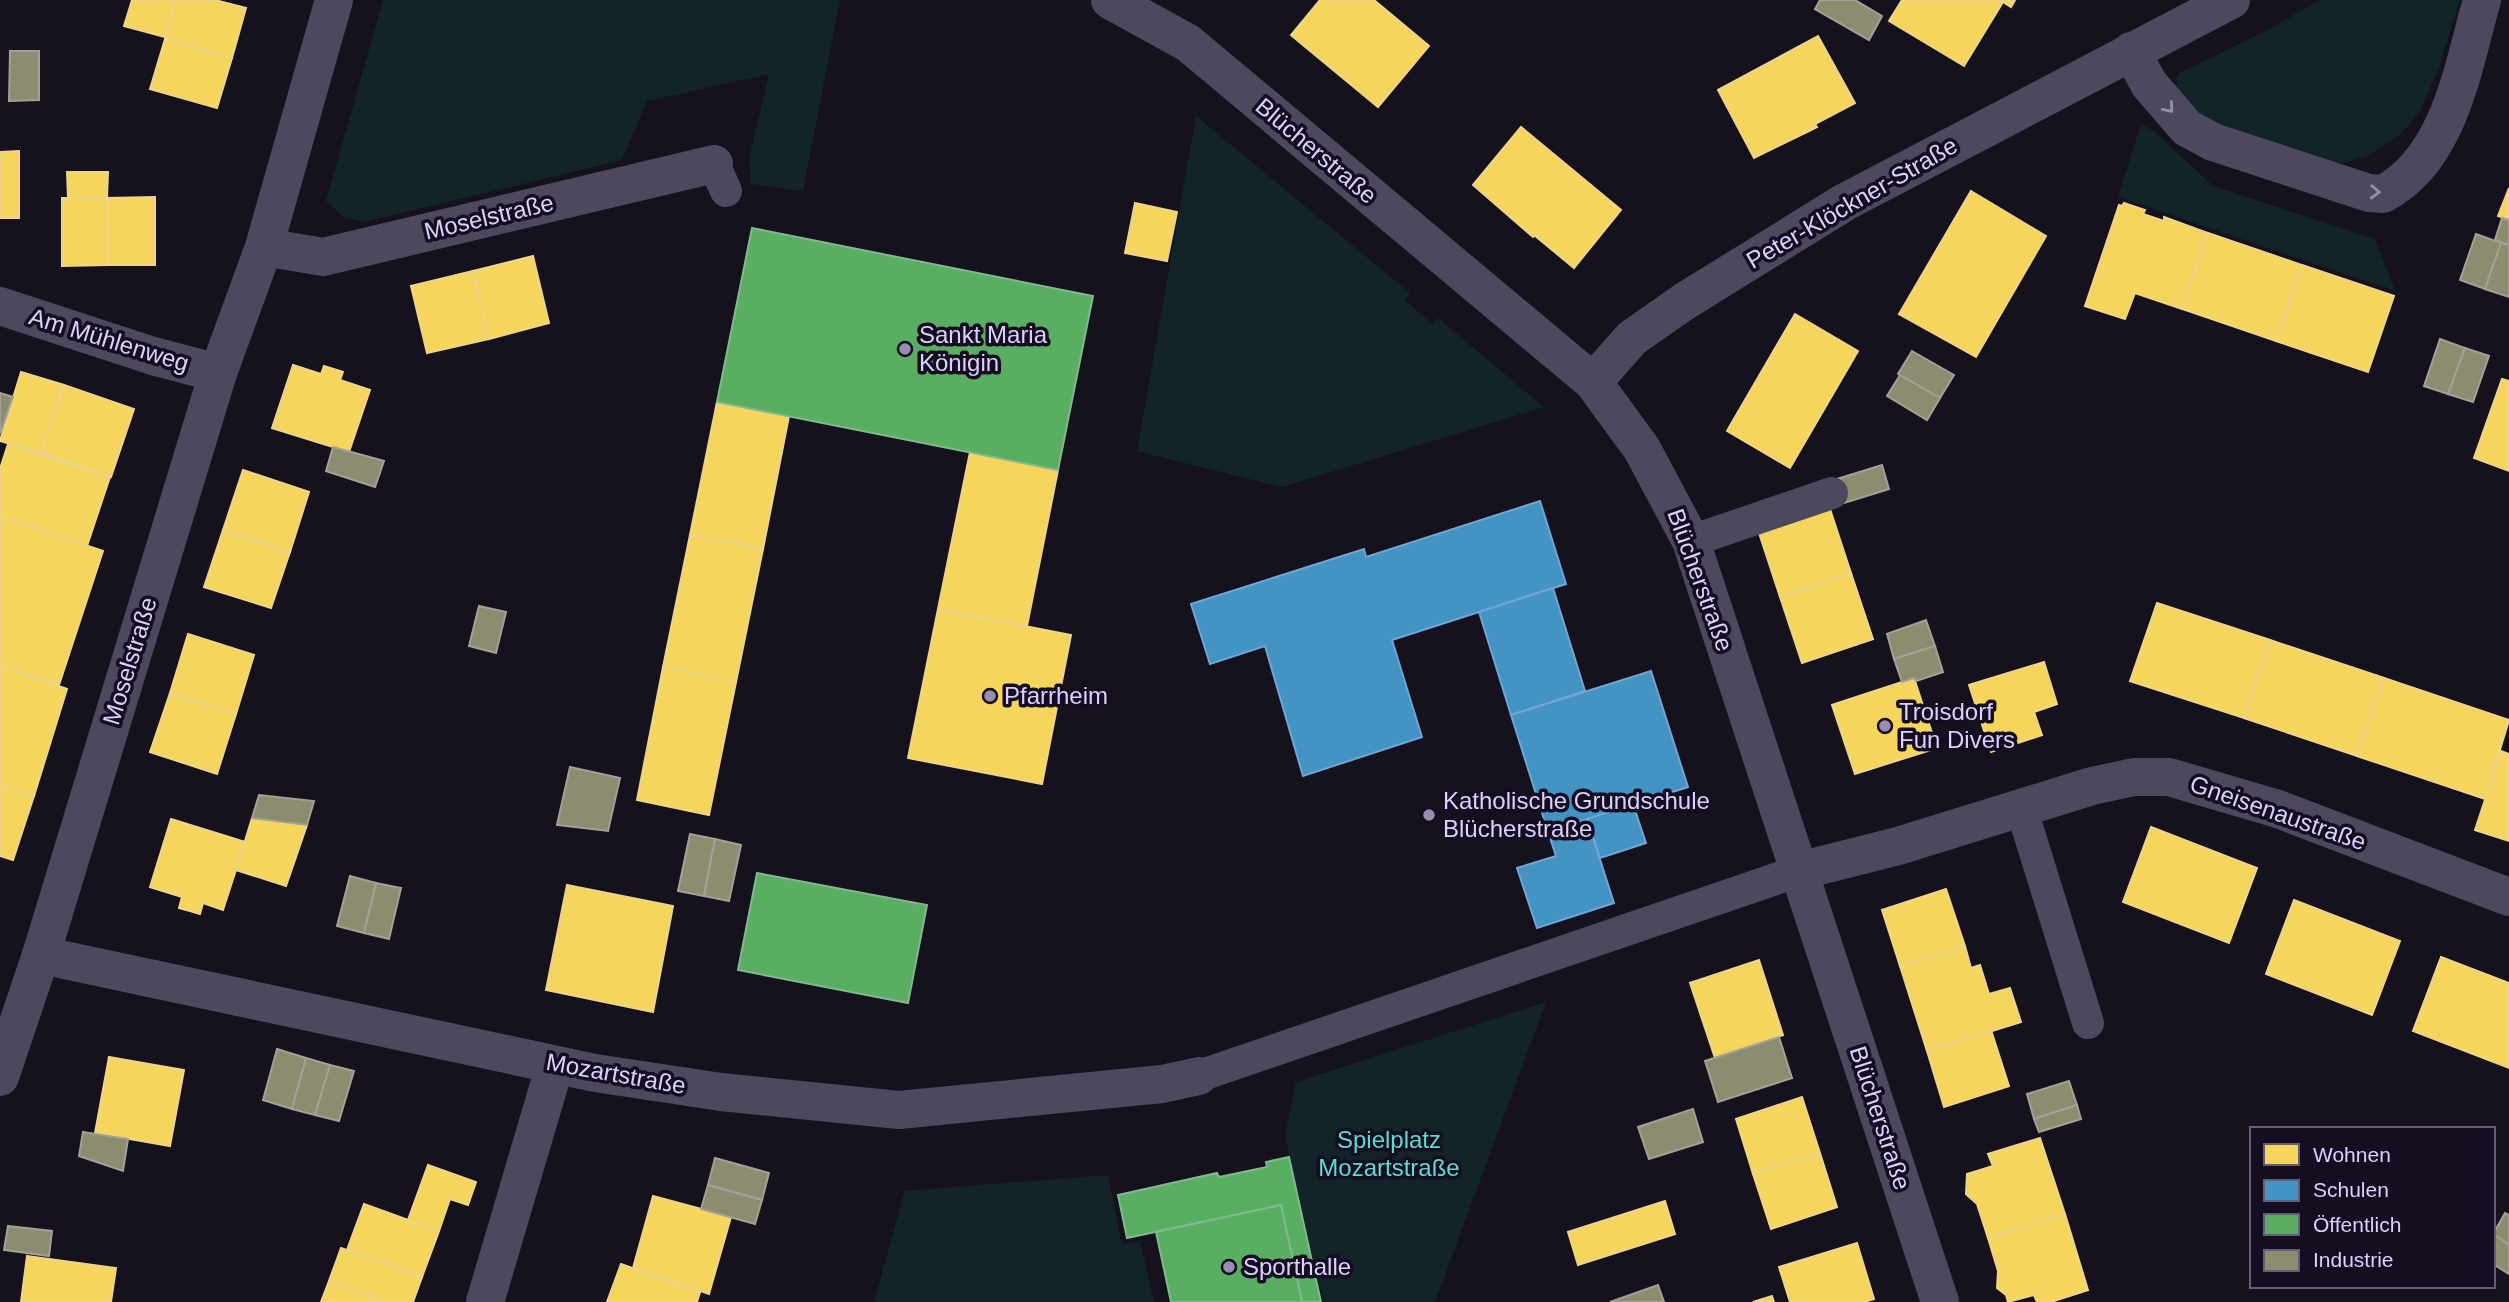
<svg xmlns="http://www.w3.org/2000/svg" width="2509" height="1302" font-family="Helvetica,sans-serif">
<style>
.green{fill:#132428}
.homes{fill:#f6d55c;stroke:#eed48c;stroke-width:2}
.schools{fill:#4393c3;stroke:#71a5d4;stroke-width:2}
.public{fill:#5aae61;stroke:#81b890;stroke-width:2}
.industry{fill:#8c8c6e;stroke:#a4a099;stroke-width:2}
.lines{fill:none;stroke-linecap:round;stroke-linejoin:round}
.service{stroke:#4c485e;stroke-width:32}
.minor{stroke:#4c485e;stroke-width:38}
.oneway{stroke:#948cae}
.poi-dot{fill:#978eaf;stroke:#150e21;stroke-width:2.5}
.labels{text-anchor:middle;stroke-width:7;stroke-linejoin:round;paint-order:stroke}
.street-label{font-size:24px;fill:#ddd0fd;stroke:#150e21}
.poi-label{font-size:24px;fill:#ddd0fd;stroke:#150e21;text-anchor:start}
.park-label{font-size:24px;fill:#60d9cf;stroke:#150e21}
</style>
<rect width="100%" height="100%" fill="#16121d"/>
<g class="green">
<path d="M383,0H840L803,191L751,184L749,159L769,74L647,101L622,160L364,222L343,217L326,201Z"/>
<path d="M2320,0H2460L2439,68L2420,111L2401,134L2368,156L2343,163L2319,160L2205,124L2177,93L2176,78L2180,73L2269,29Z"/>
<path d="M1196,116L1410,293L1405,300L1432,324L1438,318L1544,407L1282,487L1137,451Z"/>
<path d="M2141,124L2154,131L2213,186L2375,239L2395,291L2118,197Z"/>
<path d="M1546,1002L1435,1302H1323L1285,1136L1296,1082Z"/>
<path d="M1108,1175L1122,1245L1140,1241L1154,1302H874L905,1191Z"/>
</g>
<g class="homes">
<path d="M132,0H176L165,37L124,26Z"/>
<path d="M176,0H215L246,8L232,58L165,39Z"/>
<path d="M1320,0H1374L1429,46L1378,107L1291,35Z"/>
<path d="M1902,0H2000L2003,2L1964,66L1889,21Z"/>
<path d="M2000,0H2015L2011,7Z"/>
<path d="M1818,36L1855,103L1815,124L1817,127L1807,132L1754,158L1718,90Z"/>
<path d="M165,39L232,58L217,108L150,89Z"/>
<path d="M1521,127L1621,210L1574,268L1534,235L1533,237L1473,185Z"/>
<path d="M19,151V218H0V152Z"/>
<path d="M67,172H108L107,198H68Z"/>
<path d="M2509,188V220L2498,216Z"/>
<path d="M1971,191L2046,236L1976,357L1899,314Z"/>
<path d="M155,197V265H108L107,198Z"/>
<path d="M62,198H107L108,265L62,266Z"/>
<path d="M1135,203L1177,212L1167,261L1125,253Z"/>
<path d="M2124,203L2145,210L2143,214L2164,221V217L2208,233L2182,309L2135,293L2125,319L2085,306L2119,205L2122,206Z"/>
<path d="M2208,233L2302,265L2276,341L2182,309Z"/>
<path d="M533,256L549,323L489,339L473,271Z"/>
<path d="M2302,265L2394,296L2368,372L2276,341Z"/>
<path d="M473,271L489,339L427,353L411,286Z"/>
<path d="M1795,314L1858,351L1790,468L1727,431Z"/>
<path d="M293,365L321,374L324,366L343,372L340,380L370,390L349,452L272,428Z"/>
<path d="M21,372L64,385L41,453L0,441Z"/>
<path d="M2502,379L2509,381V471L2474,458Z"/>
<path d="M64,385L134,409L111,477L41,453Z"/>
<path d="M717,402L789,416L763,549L690,535Z"/>
<path d="M8,444L110,477L87,546L0,517V469Z"/>
<path d="M970,452L1058,470L1027,626L938,609Z"/>
<path d="M243,470L309,492L290,552L223,530Z"/>
<path d="M1829,506L1851,573L1780,597L1758,530Z"/>
<path d="M0,517L103,551L59,685L0,666Z"/>
<path d="M223,530L290,552L271,608L204,587Z"/>
<path d="M690,535L763,549L736,682L663,667Z"/>
<path d="M1851,573L1873,639L1802,663L1780,597Z"/>
<path d="M2157,603L2270,640L2244,718L2130,681Z"/>
<path d="M938,609L1071,635L1042,784L908,758Z"/>
<path d="M188,634L254,655L236,714L170,693Z"/>
<path d="M2270,640L2384,678L2357,756L2244,718Z"/>
<path d="M2044,662L2057,704L2034,712L2042,735L1991,752L1969,685Z"/>
<path d="M0,666L67,689L34,796L0,785Z"/>
<path d="M663,667L736,682L709,815L637,800Z"/>
<path d="M1914,678L1937,748L1855,774L1832,705Z"/>
<path d="M2384,678L2509,720L2485,799L2357,756Z"/>
<path d="M170,693L236,714L217,774L150,752Z"/>
<path d="M2501,751L2509,754V841L2475,830Z"/>
<path d="M0,785L34,796L13,860L0,856Z"/>
<path d="M252,818L307,825L286,886L236,870Z"/>
<path d="M171,819L245,842L223,910L203,903L200,914L190,911L179,908L182,897L150,887Z"/>
<path d="M2151,827L2257,868L2229,943L2123,902Z"/>
<path d="M567,885L673,906L653,1012L546,990Z"/>
<path d="M1946,889L1965,946L1900,966L1882,910Z"/>
<path d="M2294,900L2400,941L2372,1015L2266,974Z"/>
<path d="M1965,946L1971,968L1980,965L1989,994L2010,988L2021,1022L1927,1051L1900,966Z"/>
<path d="M2441,957L2509,983V1068L2413,1031Z"/>
<path d="M1759,960L1783,1035L1715,1058L1690,983Z"/>
<path d="M1991,1030L2009,1086L1944,1107L1927,1051Z"/>
<path d="M109,1057L184,1070L170,1146L95,1133Z"/>
<path d="M1802,1097L1820,1153L1753,1174L1736,1119Z"/>
<path d="M2040,1138L2065,1214L1988,1238L1977,1204L1966,1194L1967,1174L1993,1166L1988,1154Z"/>
<path d="M1820,1153L1837,1207L1771,1229L1753,1174Z"/>
<path d="M428,1165L476,1182L468,1205L450,1199L439,1231L408,1220Z"/>
<path d="M653,1196L731,1217L709,1294L633,1268Z"/>
<path d="M1665,1201L1675,1234L1578,1265L1568,1232Z"/>
<path d="M364,1204L439,1231L422,1277L347,1250Z"/>
<path d="M2065,1214L2088,1290L2051,1302H2037L2034,1295L2008,1302L2006,1295L1997,1288L1998,1271L1988,1238Z"/>
<path d="M1857,1243L1874,1299L1864,1302H1790L1779,1267Z"/>
<path d="M341,1248L422,1277L413,1302H386L329,1281Z"/>
<path d="M27,1256L116,1268L111,1302H21Z"/>
<path d="M621,1264L700,1292L697,1302H607Z"/>
<path d="M329,1281L386,1302H321Z"/>
<path d="M1772,1296L1774,1302H1753Z"/>
</g>
<g class="schools">
<path d="M1540,501L1566,584L1392,640L1422,737L1303,776L1265,646L1210,664L1191,604L1364,549L1366,557Z"/>
<path d="M1553,588L1585,691L1511,715L1479,612Z"/>
<path d="M1651,671L1688,787L1548,832L1511,715Z"/>
<path d="M1633,804L1646,843L1600,858L1587,819Z"/>
<path d="M1587,819L1614,903L1537,928L1517,868L1556,856L1548,832Z"/>
</g>
<g class="public">
<path d="M752,228L1093,296L1058,470L717,402Z"/>
<path d="M757,873L927,905L908,1003L738,970Z"/>
<path d="M1289,1157L1321,1302H1302L1281,1205L1127,1238L1118,1195L1217,1173L1219,1177L1267,1167L1266,1162Z"/>
<path d="M1281,1205L1302,1302H1171L1156,1232Z"/>
</g>
<g class="industry">
<path d="M1820,0H1855L1882,16L1869,40L1815,9Z"/>
<path d="M10,51H39V100L9,101Z"/>
<path d="M2502,218L2509,220V245L2495,240Z"/>
<path d="M2476,234L2501,243L2485,289L2460,280Z"/>
<path d="M2501,243L2509,245V297L2485,289Z"/>
<path d="M2440,339L2465,348L2448,394L2424,386Z"/>
<path d="M2465,348L2489,356L2473,402L2448,394Z"/>
<path d="M1912,351L1954,375L1940,398L1898,374Z"/>
<path d="M1900,375L1940,398L1927,420L1887,396Z"/>
<path d="M0,393L13,397L0,434Z"/>
<path d="M333,447L384,461L375,487L326,471Z"/>
<path d="M1882,465L1889,489L1844,503L1837,479Z"/>
<path d="M479,606L506,612L496,653L469,646Z"/>
<path d="M1926,620L1935,646L1894,659L1887,634Z"/>
<path d="M1935,646L1943,672L1916,681L1914,678L1902,682L1894,659Z"/>
<path d="M570,767L620,778L608,831L557,825Z"/>
<path d="M259,795L314,801L307,825L252,818Z"/>
<path d="M690,834L715,839L704,896L678,891Z"/>
<path d="M715,839L741,845L729,901L704,896Z"/>
<path d="M350,876L376,883L364,933L337,926Z"/>
<path d="M376,883L401,888L389,939L364,933Z"/>
<path d="M1779,1037L1792,1078L1718,1102L1705,1061Z"/>
<path d="M277,1049L306,1058L292,1109L263,1100Z"/>
<path d="M306,1058L330,1065L315,1115L292,1109Z"/>
<path d="M330,1065L354,1071L339,1121L315,1115Z"/>
<path d="M2069,1081L2077,1105L2034,1119L2027,1094Z"/>
<path d="M2077,1105L2081,1119L2039,1132L2034,1119Z"/>
<path d="M1693,1109L1703,1142L1649,1159L1638,1127Z"/>
<path d="M83,1132L128,1139L123,1171L79,1156Z"/>
<path d="M715,1158L769,1173L762,1200L708,1185Z"/>
<path d="M708,1185L762,1200L755,1224L701,1209Z"/>
<path d="M2505,1213L2509,1215V1245L2493,1234Z"/>
<path d="M8,1226L52,1231L49,1256L4,1250Z"/>
<path d="M2493,1234L2509,1245V1274L2493,1264Z"/>
<path d="M1658,1285L1664,1302H1610Z"/>
</g>
<g class="lines">
<g class="service">
<path d="M714,164L726,191"/>
<path d="M1691,541L1832,493"/>
<path d="M2021,807L2088,1023"/>
<path d="M1199,1076L1799,871"/>
</g>
<g class="minor">
<path d="M1110,0L1188,43L1593,382L1642,449L1691,541L1940,1302"/>
<path d="M2131,51L2149,84L2187,128L2213,142L2369,193L2383,194C2450,159 2463,66 2482,0"/>
<path d="M264,247L323,257L714,164"/>
<path d="M0,306L153,356L218,373"/>
<path d="M1593,382L1632,338L1685,301L1845,202L2231,0"/>
<path d="M1799,871L1898,846L2092,786L2134,777H2169L2278,809L2509,897"/>
<path d="M41,955L595,1073L721,1092L899,1110L1162,1084L1199,1076"/>
<path d="M0,1077L41,955L218,373L264,247L334,0"/>
<path d="M485,1302L555,1065"/>
</g>
</g>
<defs><path id="oneway-chevron" d="M-2-3.5L2.5 0L-2 3.5" fill="none" stroke-width="1.6" stroke-linecap="round" stroke-linejoin="round" transform="scale(1.75)"/></defs>
<g class="oneway">
<use href="#oneway-chevron" transform="translate(2169 108) rotate(49)"/>
<use href="#oneway-chevron" transform="translate(2375 192) rotate(2)"/>
</g>
<g class="poi-dot">
<circle cx="905" cy="349" r="7"/>
<circle cx="990" cy="696" r="7"/>
<circle cx="1885" cy="726" r="7"/>
<circle cx="1429" cy="815" r="7"/>
<circle cx="1229" cy="1267" r="7"/>
</g>
<g class="labels">
<g class="street-label">
<text transform="translate(1316 151) rotate(40)" y="8">Blücherstraße</text>
<text transform="translate(1852 203) rotate(-30)" y="8">Peter-Klöckner-Straße</text>
<text transform="translate(489 217) rotate(-13)" y="8">Moselstraße</text>
<text transform="translate(109 340) rotate(17)" y="8">Am Mühlenweg</text>
<text transform="translate(1700 580) rotate(70)" y="8">Blücherstraße</text>
<text transform="translate(130 661) rotate(-73)" y="8">Moselstraße</text>
<text transform="translate(2278 813) rotate(19)" y="8">Gneisenaustraße</text>
<text transform="translate(616 1074) rotate(10)" y="8">Mozartstraße</text>
<text transform="translate(1880 1118) rotate(72)" y="8">Blücherstraße</text>
</g>
<g class="poi-label">
<text x="919" y="343">Sankt Maria<tspan x="919" dy="28">Königin</tspan></text>
<text x="1004" y="704">Pfarrheim</text>
<text x="1899" y="720">Troisdorf<tspan x="1899" dy="28">Fun Divers</tspan></text>
<text x="1443" y="809">Katholische Grundschule<tspan x="1443" dy="28">Blücherstraße</tspan></text>
<text x="1243" y="1275">Sporthalle</text>
</g>
<g class="park-label">
<text x="1389" y="1148">Spielplatz<tspan x="1389" dy="28">Mozartstraße</tspan></text>
</g>
</g>
<rect x="2250" y="1127" width="245" height="161" fill="#150e21" stroke="#655c79" stroke-width="2"/>
<rect x="2264" y="1144" width="35" height="21" fill="#f6d55c" stroke="#655c79" stroke-width="2"/>
<text x="2313" y="1162" font-size="21" fill="#ddd0fd">Wohnen</text>
<rect x="2264" y="1180" width="35" height="21" fill="#4393c3" stroke="#655c79" stroke-width="2"/>
<text x="2313" y="1197" font-size="21" fill="#ddd0fd">Schulen</text>
<rect x="2264" y="1214" width="35" height="21" fill="#5aae61" stroke="#655c79" stroke-width="2"/>
<text x="2313" y="1232" font-size="21" fill="#ddd0fd">Öffentlich</text>
<rect x="2264" y="1250" width="35" height="21" fill="#8c8c6e" stroke="#655c79" stroke-width="2"/>
<text x="2313" y="1267" font-size="21" fill="#ddd0fd">Industrie</text>
</svg>
